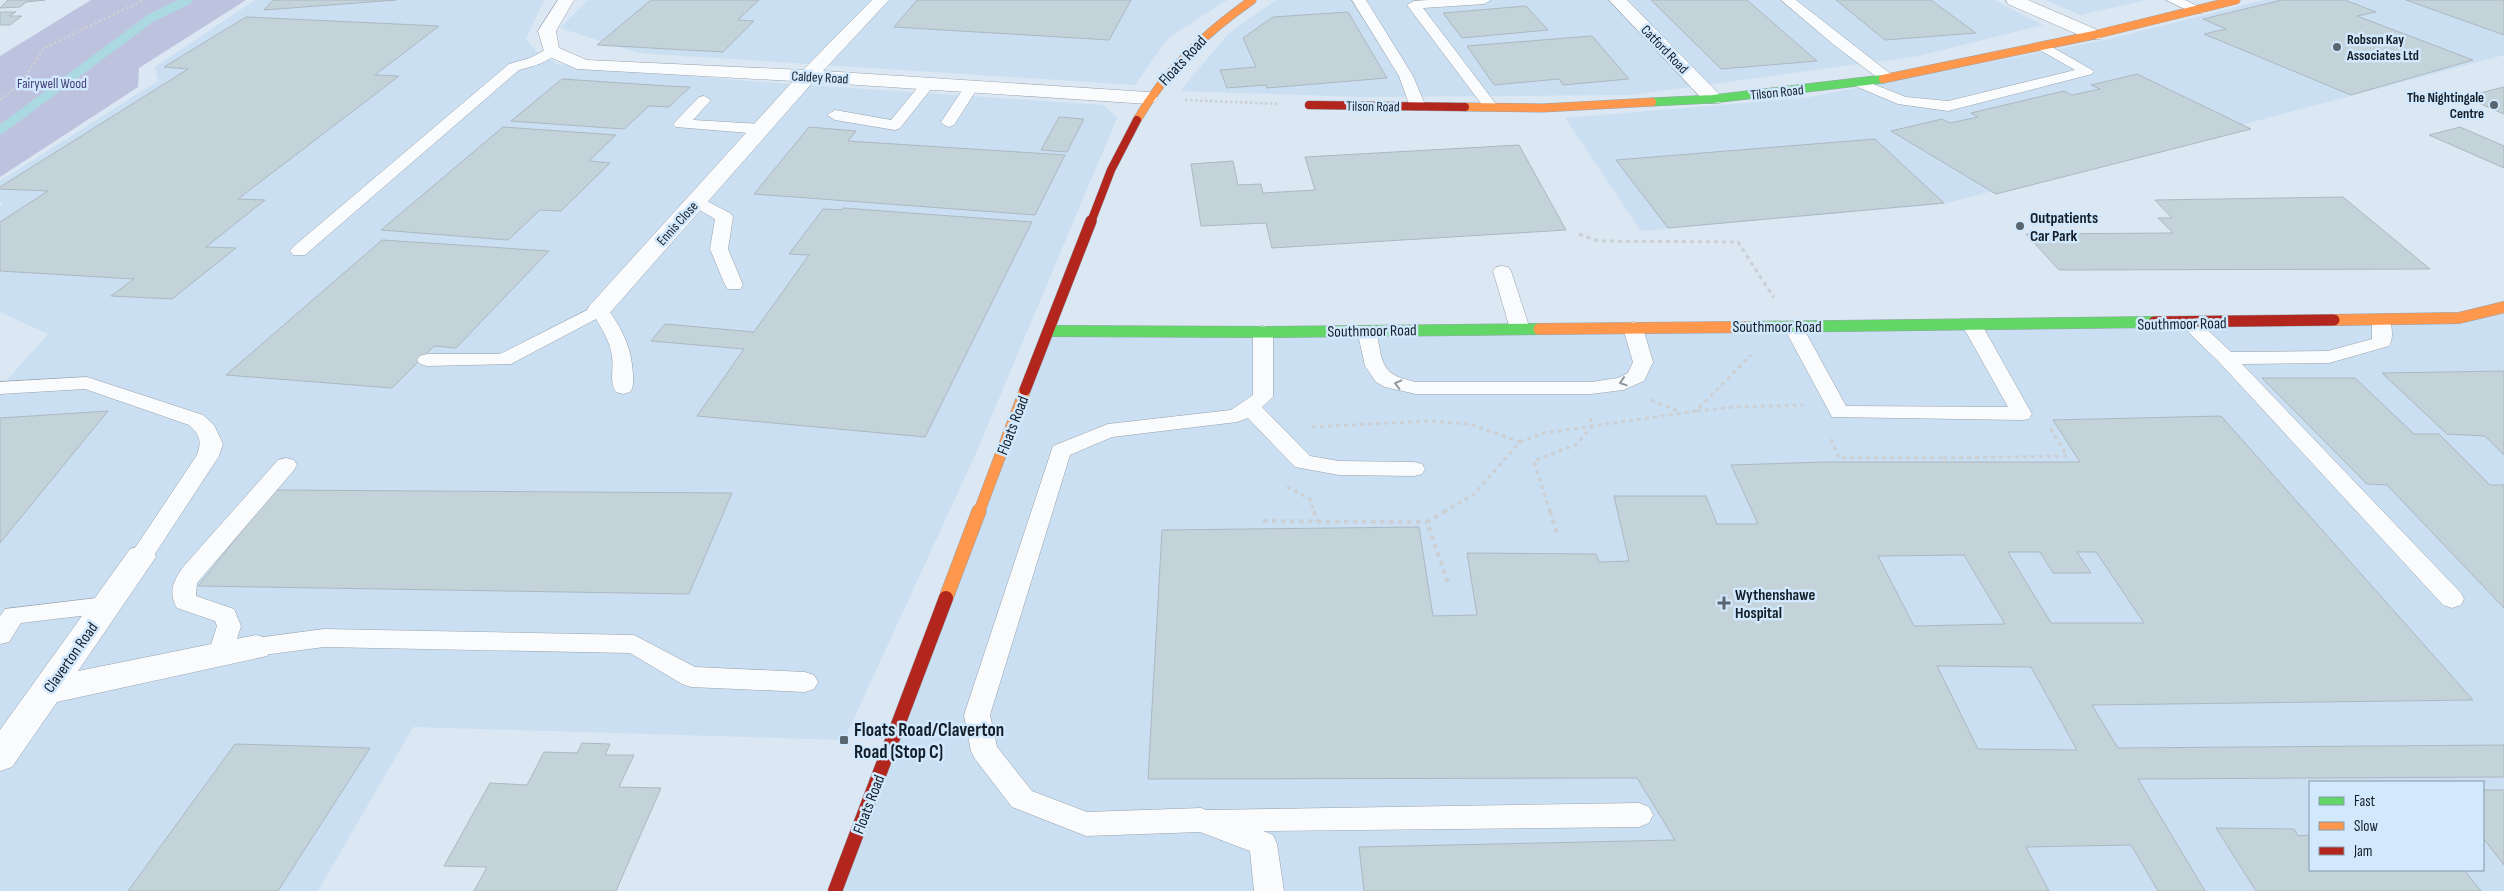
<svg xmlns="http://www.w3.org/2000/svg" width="2504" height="891" font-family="'Sofia Sans Condensed',sans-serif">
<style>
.built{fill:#cadff2;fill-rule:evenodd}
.forest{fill:#bdc2df}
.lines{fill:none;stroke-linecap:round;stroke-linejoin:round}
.stream{stroke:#abd9e2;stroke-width:9}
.building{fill:#c4d2da;stroke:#acb8c1;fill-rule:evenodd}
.lane-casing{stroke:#97a1ab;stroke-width:1}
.street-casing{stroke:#97a1ab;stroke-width:1}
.fast-far1-casing{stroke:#97a1ab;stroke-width:9}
.fast-casing{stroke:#97a1ab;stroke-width:12}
.slow-far2-casing{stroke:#97a1ab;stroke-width:9}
.slow-far1-casing{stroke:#97a1ab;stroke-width:12}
.slow-casing{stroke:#97a1ab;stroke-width:15}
.jam-far2-casing{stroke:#97a1ab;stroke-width:9}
.jam-far1-casing{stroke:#97a1ab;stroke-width:12}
.jam-casing{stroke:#97a1ab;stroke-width:15}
.path-far2{stroke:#cccfd3;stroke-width:2.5;stroke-dasharray:2.5 2.5;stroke-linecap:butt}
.path-far1{stroke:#cccfd3;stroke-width:3;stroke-dasharray:4 4;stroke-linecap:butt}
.path{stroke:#cccfd3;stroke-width:4;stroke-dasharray:4.5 4.5;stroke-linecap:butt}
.lane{fill:#fafbfd;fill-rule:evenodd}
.street{fill:#fafbfd;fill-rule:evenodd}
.fast-far1{stroke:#63d668;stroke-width:8}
.fast{stroke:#63d668;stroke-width:11}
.slow-far2{stroke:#ff974d;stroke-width:8}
.slow-far1{stroke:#ff974d;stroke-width:11}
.slow{stroke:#ff974d;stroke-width:14}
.jam-far2{stroke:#b3261e;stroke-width:8}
.jam-far1{stroke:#b3261e;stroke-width:11}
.jam{stroke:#b3261e;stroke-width:14}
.oneway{stroke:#93989e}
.poi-dot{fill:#5a6570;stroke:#d1e8fd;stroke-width:2}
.labels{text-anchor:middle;stroke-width:5;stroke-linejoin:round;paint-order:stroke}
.far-poi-label{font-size:14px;font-weight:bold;fill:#151f29;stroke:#d1e8fd;text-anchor:start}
.far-street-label{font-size:14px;fill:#151f29;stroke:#d1e8fd}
.far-park-label{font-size:14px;fill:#49427b;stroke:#d1e8fd}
.street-label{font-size:16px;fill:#151f29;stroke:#d1e8fd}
.poi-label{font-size:16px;font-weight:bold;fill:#151f29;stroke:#d1e8fd;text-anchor:start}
.near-poi-label{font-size:19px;font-weight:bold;fill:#151f29;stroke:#d1e8fd;text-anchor:start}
</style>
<rect width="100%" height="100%" fill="#dbe7f3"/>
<g class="built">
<path d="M255,0H544L526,39L535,50L557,64L749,81L1103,105L1117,118L976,453L844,740L413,727L318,891H0V388L48,334L0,312V206L3,204L0,201V181L158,81L155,67Z"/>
<path d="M588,0H1227L1168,38L1135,85L638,53L560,28Z"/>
<path d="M1276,0H1994L2043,25L1919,56L1631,95L1364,97L1180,91L1229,33Z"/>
<path d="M2046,0H2147L2080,15Z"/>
<path d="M2264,0H2504V55L1944,204L1641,231L1565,118L1804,98L2105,40Z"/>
<path d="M2504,307V891H835L1048,331L2381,320ZM2310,782H2483V870H2310Z"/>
</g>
<path class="forest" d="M91,0H246L139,68L138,87L0,177V56Z"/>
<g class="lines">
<path class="stream" d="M0,130L151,18L188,0"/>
</g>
<g class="building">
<path d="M8,0H45L26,2L20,7L0,8Z"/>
<path d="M273,0H396L264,10Z"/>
<path d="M651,0H759L738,20L754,21L723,52L597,45Z"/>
<path d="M917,0H1131L1109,40L894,27Z"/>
<path d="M1651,0H1747L1817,61L1721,69Z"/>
<path d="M1836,0H1931L1976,33L1885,40Z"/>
<path d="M2282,0H2345L2376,12L2357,16L2473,60L2351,95L2204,34L2226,29L2203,19Z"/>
<path d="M2406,0H2504V35Z"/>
<path d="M1526,6L1548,30L1462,38L1443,13Z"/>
<path d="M0,12H16L9,16H22L10,25H0Z"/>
<path d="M1348,12L1387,78L1267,88L1266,85L1227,88L1220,70L1256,67L1243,38L1273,17Z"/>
<path d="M246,17L439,26L375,75L399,76L238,199L265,200L206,247L236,248L172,299L111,296L134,279L0,271V222L48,191L0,189V187L188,69L164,67Z"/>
<path d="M1592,36L1629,79L1563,85L1559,79L1494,85L1467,46Z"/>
<path d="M2137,74L2251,129L1996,194L1891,131L1942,119L1950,123L1978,117L1971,113L2064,91L2072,95L2100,89L2091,85Z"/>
<path d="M562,79L668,86L690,87L669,107L649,106L624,129L511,121Z"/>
<path d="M2504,87V114L2464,97Z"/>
<path d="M1059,117L1084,119L1067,152L1041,150Z"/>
<path d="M503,127L616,135L589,161L610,163L561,211L540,210L508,240L381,230Z"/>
<path d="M809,127L856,131L848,141L1065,155L1035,215L754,194Z"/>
<path d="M2460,127L2504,146V168L2429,135Z"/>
<path d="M1875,139L1944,203L1668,228L1616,160Z"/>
<path d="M1519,145L1566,230L1272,248L1266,223L1201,226L1191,164L1233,161L1238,185L1261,184L1263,193L1315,190L1305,157Z"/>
<path d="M2343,197L2430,269L2059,270L2026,234L2173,233L2158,218H2172L2155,200Z"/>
<path d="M843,208L1032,222L925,437L697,416L744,349L651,341L665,324L754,332L809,255L789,254L823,209L842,210Z"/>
<path d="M382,240L549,251L456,348L434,346L392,388L226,375Z"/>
<path d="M2504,371V455L2485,436L2447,434L2382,373Z"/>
<path d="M2262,378H2355L2414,434H2439L2490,485H2504V608L2387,485L2367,484Z"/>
<path d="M108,411L0,543V418Z"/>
<path d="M2221,416L2473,700L2092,705L2118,748L2504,745V777L2138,779L2205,891H2158L2131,845L2026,847L2049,891H1364L1359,847L1675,840L1637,778L1148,779L1162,530L1419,527L1433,616L1477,615L1467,553L1596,554L1599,562L1629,561L1614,496H1706L1717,524H1758L1731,465L1825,462H2080L2053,420ZM2008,552H2040L2053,573H2091L2077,552H2096L2144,623H2051ZM1964,555L2005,624L1914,626L1878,556ZM1937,666L2031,667L2077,750L1978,749Z"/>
<path d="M275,490L732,493L689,594L198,586Z"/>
<path d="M582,743L610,744L605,755H634L619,787L661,788L616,891H474L487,867L444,866L490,783L527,785L544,752L577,753Z"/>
<path d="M235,744L370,748L278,891H128Z"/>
<path d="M2483,790H2504V865L2483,838Z"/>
<path d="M2216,828L2294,829L2298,836L2310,835V870H2464L2481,891H2256Z"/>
</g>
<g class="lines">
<defs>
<g id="lane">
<path d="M1352,0H1366L1413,76L1426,107L1423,110H1413L1410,107L1399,76Z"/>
<path d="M1429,0H1491L1484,4L1423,8L1496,104L1499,107L1496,110H1486L1407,5L1414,1Z"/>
<path d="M1781,0H1796L1892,75L1894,78L1892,81H1882L1834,45Z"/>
<path d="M2166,0H2185L2205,10L2203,13H2193Z"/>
<path d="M2043,42L2094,71L2092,74L1948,111L1898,104L1853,85L1851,82L1858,78L1906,97L1948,101L2075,70L2038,49L2036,46Z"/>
<path d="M551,47L556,48L558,51C549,63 533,66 519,70L305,255H293L290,251L293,247L509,64L530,58Z"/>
<path d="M928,80L935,84L900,128L895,130L835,120L827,115L835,110L891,120L923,81Z"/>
<path d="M972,82L979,86L954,125L949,127L944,125L941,122L967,83Z"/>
<path d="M704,96L711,100L693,120L761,124L769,129L761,134L676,127L673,124L676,121L699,97Z"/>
<path d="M697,196L730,213L733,217L728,249L743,285L740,289H728L725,285L710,249L715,219L691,205L689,201L691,197Z"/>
<path d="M1502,266L1508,267L1511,271L1530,329L1527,333H1513L1510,329L1493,271L1496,267Z"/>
<path d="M599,304L606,306C622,330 631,344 633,374C633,381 634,387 630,392L623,394L616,392C609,383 614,368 612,356C610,342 603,331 596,319L511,364L427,366L420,364L417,360L420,356L427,354H500Z"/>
<path d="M2381,314L2388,316C2392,323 2394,339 2389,346L2329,363L2242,364L2461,593L2464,599L2461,605L2452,608L2443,605L2219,362L2179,323L2182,319H2196L2231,352L2328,351L2372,339V320L2374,316Z"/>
<path d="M1972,319L1979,321L1982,325L2032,414L2029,419L2022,420L1832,417L1783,326L1786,322H1800L1846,406L2008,407L1962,325L1965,321Z"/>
<path d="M1633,322L1640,324L1643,328L1653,362L1644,381L1623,390L1591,394H1416L1385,387L1376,382L1365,366L1357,330L1360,326H1374C1378,332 1377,338 1379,345C1383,372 1390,376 1416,382H1591L1618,378L1628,373L1633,362L1623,328L1626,324Z"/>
<path d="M1263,326L1270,328L1273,332V397L1262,407L1310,456L1339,461L1414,462L1422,464L1425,469L1422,474L1414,476L1339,475L1295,467L1248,418L1237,422L1112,437L1070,455L990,715L997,747L1032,791L1087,812L1201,808L1206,810L1639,803L1649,807L1653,815L1649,823L1639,827L1263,831L1273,835L1277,844L1284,891H1254L1250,851L1200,832L1086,836L1012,807L975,759L971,751L964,715L1053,446L1108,424L1231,410L1253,395V332L1256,328Z"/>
<path d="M87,377L203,415L214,425L223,444L219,456L149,563L141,565L133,563L129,557L197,455C202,441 200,435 189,425L85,389L0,394V382Z"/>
<path d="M286,458L294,460L297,465L294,470L197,583L196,596L234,609L241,626L230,661L221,664L212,661L208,654L217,626L215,621L177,608C168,592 173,582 183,567L278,460Z"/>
<path d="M105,597L114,600L117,606L114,612L21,623L9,642L0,644V616L5,609Z"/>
<path d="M324,629L634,635L695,667L805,672L814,675L818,682L814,689L805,692L691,687L682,684L630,653L324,647L256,656L247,654L244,647L247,640L256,638Z"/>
</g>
<g id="street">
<path d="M558,0H574L556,31L559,48L587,60L803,70L872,0H889L823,71L1148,92L1155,94L1158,98L1155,102L1148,104L813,82L608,315L599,317L590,315L587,310L590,305L793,81L577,69L545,55L538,31Z"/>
<path d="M1609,0H1627L1720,95L1723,99L1720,103H1706Z"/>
<path d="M2006,0H2028L2100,31L2103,35L2100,39H2088L2008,4Z"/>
<path d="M141,546L152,549L156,557L78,671L256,635L267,638L272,647L267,656L57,702L12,767L0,771V730L130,549Z"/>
</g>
<path id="fast-far1" d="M1652,102L1713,99L1883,79"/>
<g id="fast">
<path d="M1748,327L2154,322"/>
<path d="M1048,331L1263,332L1539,329"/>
</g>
<g id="slow-far2">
<path d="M1883,79L2094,35L2236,0"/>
<path d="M1465,107L1543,108L1652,102"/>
<path d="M1137,120C1166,70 1205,33 1252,0"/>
</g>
<g id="slow-far1">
<path d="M2334,320L2459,318L2504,307"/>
<path d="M1539,329L1748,327"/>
<path d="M979,512L1025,390"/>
</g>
<path id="slow" d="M946,598L979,511"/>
<g id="jam-far2">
<path d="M1309,105L1465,107"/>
<path d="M1091,222L1111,170L1137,120"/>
</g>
<g id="jam-far1">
<path d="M2154,322L2334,320"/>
<path d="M1025,390L1091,221"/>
</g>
<path id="jam" d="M835,891L946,598"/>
</defs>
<use href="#lane" class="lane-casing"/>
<use href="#street" class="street-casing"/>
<use href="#fast-far1" class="fast-far1-casing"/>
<use href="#fast" class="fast-casing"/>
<use href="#slow-far2" class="slow-far2-casing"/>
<use href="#slow-far1" class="slow-far1-casing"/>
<use href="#slow" class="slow-casing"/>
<use href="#jam-far2" class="jam-far2-casing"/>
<use href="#jam-far1" class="jam-far1-casing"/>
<use href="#jam" class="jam-casing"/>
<g class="path-far2">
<path d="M0,100L21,83L44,48L144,0"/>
<path d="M1185,100L1279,104"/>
</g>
<g class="path-far1">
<path d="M1579,234L1598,241L1738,242L1774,298"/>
<path d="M1651,400L1680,412"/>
<path d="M1697,411L1735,407L1803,405"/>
<path d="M1312,427L1429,421L1470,424L1520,442"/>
<path d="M1831,439L1839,458H1943L1946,462"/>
<path d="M1943,458L2067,456L2049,426"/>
<path d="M1287,487L1310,499L1314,512"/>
<path d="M1444,512L1474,494L1520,442L1544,433L1696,411L1751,355"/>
<path d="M1550,512L1534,461L1577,444L1593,425L1588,414"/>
</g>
<g class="path">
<path d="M1314,511L1317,521"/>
<path d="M1446,511L1427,522L1448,583"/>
<path d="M1550,511L1557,534"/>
<path d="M1263,521L1427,522"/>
</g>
<use href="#lane" class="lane"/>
<use href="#street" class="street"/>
<use href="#fast-far1" class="fast-far1"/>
<use href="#fast" class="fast"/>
<use href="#slow-far2" class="slow-far2"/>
<use href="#slow-far1" class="slow-far1"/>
<use href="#slow" class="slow"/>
<use href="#jam-far2" class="jam-far2"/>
<use href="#jam-far1" class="jam-far1"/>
<use href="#jam" class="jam"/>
</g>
<defs><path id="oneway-chevron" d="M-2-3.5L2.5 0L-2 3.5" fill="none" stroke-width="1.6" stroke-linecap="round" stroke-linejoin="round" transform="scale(1.25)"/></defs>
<g class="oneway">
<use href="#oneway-chevron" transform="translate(1623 382) rotate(162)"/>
<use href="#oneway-chevron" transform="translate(1398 384) rotate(-166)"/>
</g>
<g class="poi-dot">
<circle cx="2337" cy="47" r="5"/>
<circle cx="2494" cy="105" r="5"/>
<circle cx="2020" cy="226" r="5"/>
<path d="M1721.5 595.5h5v5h5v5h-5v5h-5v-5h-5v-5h5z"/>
<rect x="839" y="735" width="10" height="10" rx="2.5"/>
</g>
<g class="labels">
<g class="far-poi-label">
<text x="2347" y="44">Robson Kay<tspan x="2347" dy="16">Associates Ltd</tspan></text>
<text x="2484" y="102" text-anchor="end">The Nightingale<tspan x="2484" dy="16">Centre</tspan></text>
</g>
<g class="far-street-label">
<text transform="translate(1665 49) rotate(46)" y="5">Catford Road</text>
<text transform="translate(820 77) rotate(3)" y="5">Caldey Road</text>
<text transform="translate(1777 92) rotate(-6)" y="5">Tilson Road</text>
<text transform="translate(1373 106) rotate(1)" y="5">Tilson Road</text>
<text transform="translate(677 223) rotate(-48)" y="5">Ennis Close</text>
</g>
<g class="far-park-label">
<text x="52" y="88">Fairywell Wood</text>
</g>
<g class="street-label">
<text transform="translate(1182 60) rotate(-47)" y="6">Floats Road</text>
<text transform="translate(2182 323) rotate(-1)" y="6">Southmoor Road</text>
<text x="1777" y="332">Southmoor Road</text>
<text transform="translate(1372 330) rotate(-1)" y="6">Southmoor Road</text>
<text transform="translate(1012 425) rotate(-69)" y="6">Floats Road</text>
<text transform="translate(70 657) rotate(-55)" y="6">Claverton Road</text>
<text transform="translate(868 804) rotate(-69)" y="6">Floats Road</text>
</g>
<g class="poi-label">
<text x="2030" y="223">Outpatients<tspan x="2030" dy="18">Car Park</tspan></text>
<text x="1735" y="600">Wythenshawe<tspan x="1735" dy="18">Hospital</tspan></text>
</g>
<g class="near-poi-label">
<text x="854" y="736">Floats Road/Claverton<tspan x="854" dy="22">Road (Stop C)</tspan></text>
</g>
</g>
<rect x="2309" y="781" width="175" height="90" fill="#d1e8fd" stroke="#8698a8"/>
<rect x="2319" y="797" width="25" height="8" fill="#63d668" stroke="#8698a8"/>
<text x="2354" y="806" font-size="15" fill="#151f29">Fast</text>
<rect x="2319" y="822" width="25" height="8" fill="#ff974d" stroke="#8698a8"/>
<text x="2354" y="831" font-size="15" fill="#151f29">Slow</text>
<rect x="2319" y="847" width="25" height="8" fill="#b3261e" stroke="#8698a8"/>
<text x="2354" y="856" font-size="15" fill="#151f29">Jam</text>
</svg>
